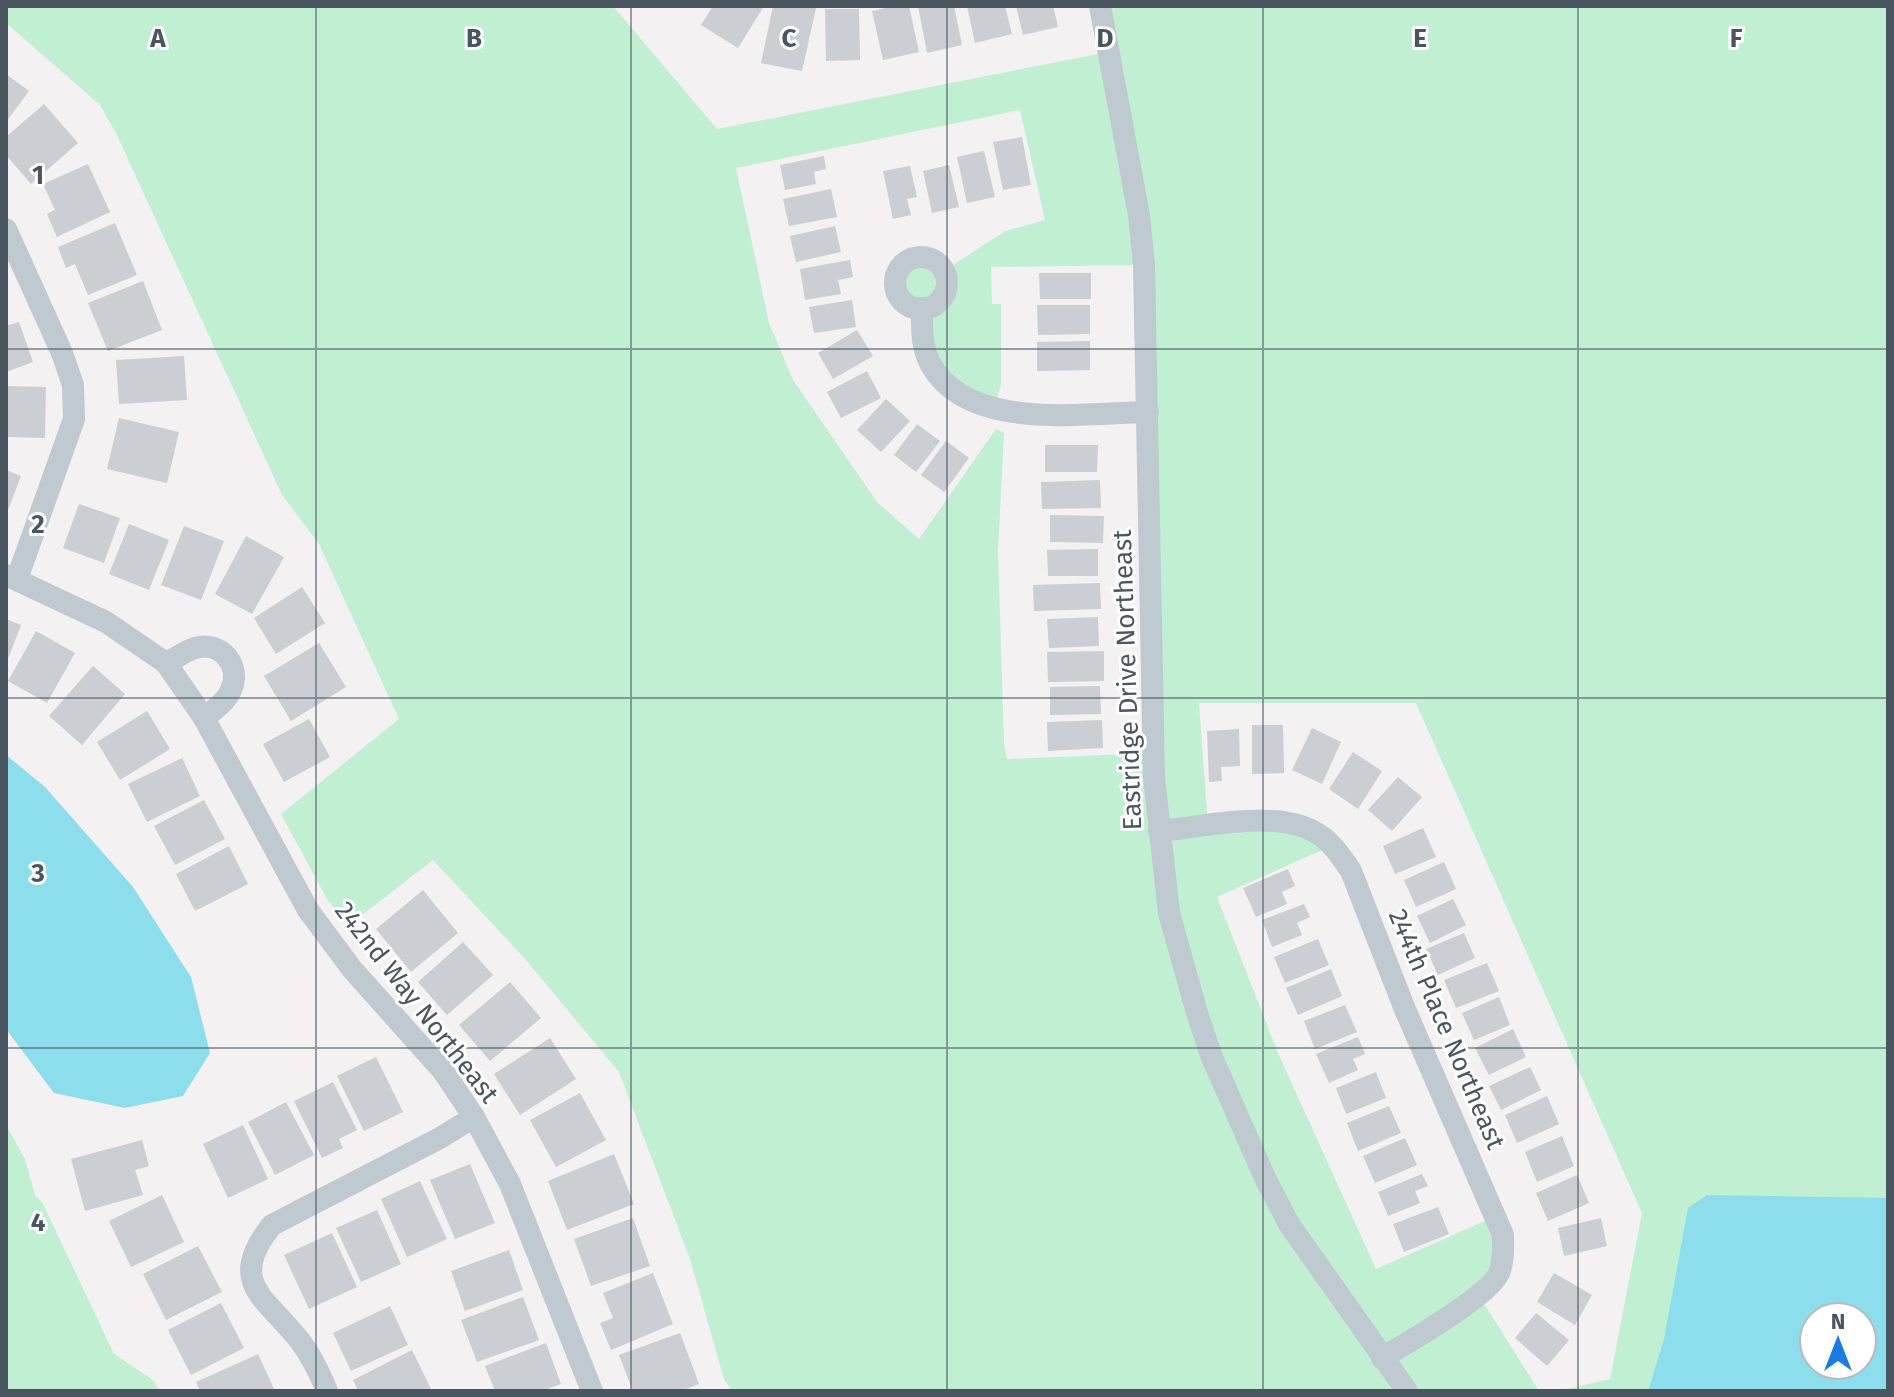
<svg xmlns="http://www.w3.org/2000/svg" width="1894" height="1397" font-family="'Fira Sans',sans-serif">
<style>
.green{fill:#c0f0d1;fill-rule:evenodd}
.water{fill:#8ddeed;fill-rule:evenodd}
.building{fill:#cbced3}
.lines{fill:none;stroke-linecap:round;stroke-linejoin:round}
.minor{stroke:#bfc9d0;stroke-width:22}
.grid{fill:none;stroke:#49555f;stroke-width:2;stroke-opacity:0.55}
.labels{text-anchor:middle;stroke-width:6;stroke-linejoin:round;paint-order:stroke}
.street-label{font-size:26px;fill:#49555f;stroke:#fff}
.grid-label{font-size:26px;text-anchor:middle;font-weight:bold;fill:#49555f;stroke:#fff;stroke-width:6;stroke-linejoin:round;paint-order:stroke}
</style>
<rect width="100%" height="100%" fill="#f3f1f1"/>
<g class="green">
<path d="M6,6H613L717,129L1108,52L1100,6H1888V1391H1558L1610,1379L1642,1213L1416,703H1199L1208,826L1264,819L1331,846L1217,897L1278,1053L1376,1269L1496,1216L1503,1235L1478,1294L1539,1391H732L724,1379L690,1259L619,1072L526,960L433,860L348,926L327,899L281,814L399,719L319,544L282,495L116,133L100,105L6,23ZM1020,110L1045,220L1005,231L944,271C913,235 873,285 912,307L947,383L994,409L1001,384V304H992L991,267L1144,265L1152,753L1007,759L1004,743L998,551L1004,433L996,429L919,539L877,502L793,380L769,323L736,168ZM1814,1317H1862V1365H1814Z"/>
<path d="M6,1125L25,1159L35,1195L43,1204L114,1354L153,1380L160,1391H6Z"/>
</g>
<g class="water">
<path d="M6,755L45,787L133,887L191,977L210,1053L183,1096L125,1108L54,1093L6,1029Z"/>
<path d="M1707,1195L1888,1198V1391H1648L1664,1339L1688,1208ZM1814,1317H1862V1365H1814Z"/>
</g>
<g class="building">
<path d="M713,6H764L738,48L701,25Z"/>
<path d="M773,6L816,8L802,71L761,63Z"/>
<path d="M895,6H909L919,52L883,60L872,11Z"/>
<path d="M918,6H954L962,45L927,53Z"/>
<path d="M967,6H1005L1012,34L975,43Z"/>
<path d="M1016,6H1053L1058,27L1023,35Z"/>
<path d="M825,9H859L860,60L826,61Z"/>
<path d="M6,74L29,91L6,122Z"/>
<path d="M44,104L78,143L31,184L6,155V137Z"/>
<path d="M1022,137L1031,185L1003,190L993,142Z"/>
<path d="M984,151L995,197L967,203L957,157Z"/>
<path d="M824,156L826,169L814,172L816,184L785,190L780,165Z"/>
<path d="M88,164L110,212L57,237L47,214L55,210L43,184Z"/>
<path d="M949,165L959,207L932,213L923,171Z"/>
<path d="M910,166L917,197L907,199L911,215L893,219L883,171Z"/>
<path d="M831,189L837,217L789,226L783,199Z"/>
<path d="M115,223L137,275L88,295L75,264L66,268L58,247Z"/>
<path d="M835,226L841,252L796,262L790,236Z"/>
<path d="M850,260L853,277L838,280L841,294L805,300L800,269Z"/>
<path d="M1039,273H1091V299H1040Z"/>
<path d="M143,281L162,330L108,351L88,303Z"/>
<path d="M852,300L856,327L814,333L809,307Z"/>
<path d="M1037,305H1090V334L1038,335Z"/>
<path d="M19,322L33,362L6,372V326Z"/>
<path d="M857,330L873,356L833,379L818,353Z"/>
<path d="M1090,341V370L1037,371V342Z"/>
<path d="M184,356L187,400L119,404L116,360Z"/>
<path d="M867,371L881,398L841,418L827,392Z"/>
<path d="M6,386L46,387L45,438L6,437Z"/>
<path d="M886,399L910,421L881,452L857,430Z"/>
<path d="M119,418L179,432L167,483L107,469Z"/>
<path d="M917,424L940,441L916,472L894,455Z"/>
<path d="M946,441L969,458L944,492L921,475Z"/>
<path d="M1045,445H1098L1097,472H1045Z"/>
<path d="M6,470L21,476L6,515Z"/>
<path d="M1100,480L1101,508L1042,509L1041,482Z"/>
<path d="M79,504L120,518L104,563L63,548Z"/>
<path d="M1050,515L1104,516L1103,543L1050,542Z"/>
<path d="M129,524L169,540L149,590L109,574Z"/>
<path d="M184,526L224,541L201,600L161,585Z"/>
<path d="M246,536L284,557L252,614L215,594Z"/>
<path d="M1098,549V576H1048L1047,550Z"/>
<path d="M1100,583L1101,609L1034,611L1033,585Z"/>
<path d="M302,587L325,623L276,654L254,618Z"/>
<path d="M1098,617L1099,646L1049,648L1047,619Z"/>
<path d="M6,619L21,625L6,664Z"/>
<path d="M36,631L75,653L47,703L8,681Z"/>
<path d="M319,643L346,687L291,721L264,676Z"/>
<path d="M1104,651V681L1048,682L1047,652Z"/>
<path d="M93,666L125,694L82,745L49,716Z"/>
<path d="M1100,686L1101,714L1050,715V687Z"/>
<path d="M147,711L170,749L120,780L97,742Z"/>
<path d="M309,719L330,757L284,782L263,744Z"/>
<path d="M1102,720L1103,748L1048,751L1047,722Z"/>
<path d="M1252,725H1283L1284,773L1252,774Z"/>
<path d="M1312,728L1341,742L1322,784L1292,770Z"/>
<path d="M1239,729L1240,766L1221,767L1222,781L1209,782L1207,731Z"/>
<path d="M1353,752L1382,771L1358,809L1329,789Z"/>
<path d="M182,758L200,796L147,822L128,784Z"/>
<path d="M1398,777L1422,797L1392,831L1368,810Z"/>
<path d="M204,800L225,839L175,865L154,826Z"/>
<path d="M1423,828L1436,857L1395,874L1383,846Z"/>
<path d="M229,846L248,884L195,911L176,874Z"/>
<path d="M1444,862L1456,889L1416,907L1404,880Z"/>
<path d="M1288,869L1295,886L1282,892L1287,904L1256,917L1243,888Z"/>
<path d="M423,890L458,933L411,972L376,929Z"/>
<path d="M1453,899L1466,925L1430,943L1417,916Z"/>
<path d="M1304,904L1310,917L1297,923L1302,935L1272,947L1262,920Z"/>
<path d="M1464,933L1475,958L1438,975L1426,949Z"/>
<path d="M1318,939L1329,965L1285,983L1274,957Z"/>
<path d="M463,942L493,975L447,1015L418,982Z"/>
<path d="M1487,963L1499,991L1456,1008L1444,980Z"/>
<path d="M1331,969L1342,996L1298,1015L1286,988Z"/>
<path d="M510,982L541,1018L490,1061L459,1025Z"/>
<path d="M1499,997L1510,1025L1474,1040L1462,1013Z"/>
<path d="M1345,1005L1357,1032L1315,1049L1304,1021Z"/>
<path d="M1513,1029L1526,1057L1489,1075L1475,1048Z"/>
<path d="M1358,1037L1365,1054L1353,1059L1358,1070L1329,1083L1316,1054Z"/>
<path d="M550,1038L576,1079L520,1115L494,1074Z"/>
<path d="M376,1057L403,1112L364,1131L337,1076Z"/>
<path d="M1530,1067L1541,1090L1501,1110L1489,1086Z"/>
<path d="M1376,1072L1386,1098L1346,1114L1336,1088Z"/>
<path d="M333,1082L357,1130L339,1139L343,1148L322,1158L294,1101Z"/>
<path d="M580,1093L606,1140L556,1167L530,1120Z"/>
<path d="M1547,1096L1559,1124L1517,1143L1505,1115Z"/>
<path d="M286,1102L314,1155L275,1175L248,1122Z"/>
<path d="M1389,1106L1401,1133L1358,1151L1347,1123Z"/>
<path d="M243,1125L268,1179L228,1198L203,1144Z"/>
<path d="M1562,1136L1574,1166L1537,1182L1525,1152Z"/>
<path d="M1405,1138L1417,1165L1375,1183L1363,1156Z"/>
<path d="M142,1140L149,1166L135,1170L143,1195L85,1211L71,1159Z"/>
<path d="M614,1154L634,1204L567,1230L548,1181Z"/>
<path d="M470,1164L495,1223L455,1239L430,1180Z"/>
<path d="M1422,1174L1428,1186L1415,1191L1420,1203L1388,1216L1378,1192Z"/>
<path d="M1577,1175L1589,1203L1548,1221L1536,1193Z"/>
<path d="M420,1181L447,1239L407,1257L381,1199Z"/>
<path d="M162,1195L184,1242L131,1267L109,1221Z"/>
<path d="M1438,1207L1449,1234L1404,1252L1393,1224Z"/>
<path d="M377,1210L401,1264L361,1282L336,1228Z"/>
<path d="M633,1218L650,1266L591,1286L574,1239Z"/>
<path d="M1601,1218L1607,1246L1564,1256L1558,1228Z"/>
<path d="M332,1233L357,1287L309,1309L284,1255Z"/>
<path d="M198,1246L222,1292L166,1320L143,1274Z"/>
<path d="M509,1250L523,1290L465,1311L451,1271Z"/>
<path d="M653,1273L673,1324L611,1350L600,1323L613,1318L603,1293Z"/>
<path d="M1554,1273L1592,1295L1575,1325L1537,1302Z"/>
<path d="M523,1297L539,1340L477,1362L461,1320Z"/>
<path d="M221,1303L244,1348L191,1375L168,1330Z"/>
<path d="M390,1306L408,1345L351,1371L333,1333Z"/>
<path d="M1536,1313L1569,1340L1547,1366L1515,1338Z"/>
<path d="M680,1333L699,1384L681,1391H633L619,1355Z"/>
<path d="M546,1343L561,1384L542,1391H495L485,1366Z"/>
<path d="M412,1350L431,1389L426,1391H358L353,1380Z"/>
<path d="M258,1354L275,1391H200L196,1382Z"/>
</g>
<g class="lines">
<g class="minor">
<path d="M1100,6L1139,215L1144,265L1154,777L1169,913L1197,1013L1211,1055L1265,1178L1289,1224L1407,1391"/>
<path d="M6,229L62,353L73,385L74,419L17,579"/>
<circle cx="921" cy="283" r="26"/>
<path d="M922,308C922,327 921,346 930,363C966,432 1084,413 1148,412"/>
<path d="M6,575L106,622L166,663L204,718L308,910L352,969L443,1071L474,1117L510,1184L592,1391"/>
<path d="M166,663C175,659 185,651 195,648C221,640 242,666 231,690C226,702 214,710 204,718"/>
<path d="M1159,831C1205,827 1278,808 1318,834C1332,842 1342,858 1351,871L1404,1007L1503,1235C1503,1247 1504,1261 1499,1273C1488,1297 1407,1343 1382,1358"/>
<path d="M327,1391C320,1374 311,1355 300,1341C267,1298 225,1283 272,1225L440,1138L474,1117"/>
</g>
</g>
<path class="grid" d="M316,6V1391M631,6V1391M947,6V1391M1263,6V1391M1578,6V1391M6,349H1888M6,698H1888M6,1048H1888"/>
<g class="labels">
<g class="street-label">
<text transform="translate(1127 680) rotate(-92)" y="9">Eastridge Drive Northeast</text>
<text transform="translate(417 1002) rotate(52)" y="9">242nd Way Northeast</text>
<text transform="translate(1447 1029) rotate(67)" y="9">244th Place Northeast</text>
</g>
</g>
<g class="grid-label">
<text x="158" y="47">A</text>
<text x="474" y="47">B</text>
<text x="789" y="47">C</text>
<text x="1105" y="47">D</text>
<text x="1420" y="47">E</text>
<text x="1736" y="47">F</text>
<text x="38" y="184">1</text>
<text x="38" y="533">2</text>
<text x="38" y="882">3</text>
<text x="38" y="1231">4</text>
</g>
<rect width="1894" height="1397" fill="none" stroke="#49555f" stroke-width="16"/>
<g transform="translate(1838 1341)"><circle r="38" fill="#ffffff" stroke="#b6bbbf" stroke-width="2"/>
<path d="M0-6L14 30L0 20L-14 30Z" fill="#197ce6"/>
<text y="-12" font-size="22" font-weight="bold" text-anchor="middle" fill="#49555f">N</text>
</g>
</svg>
